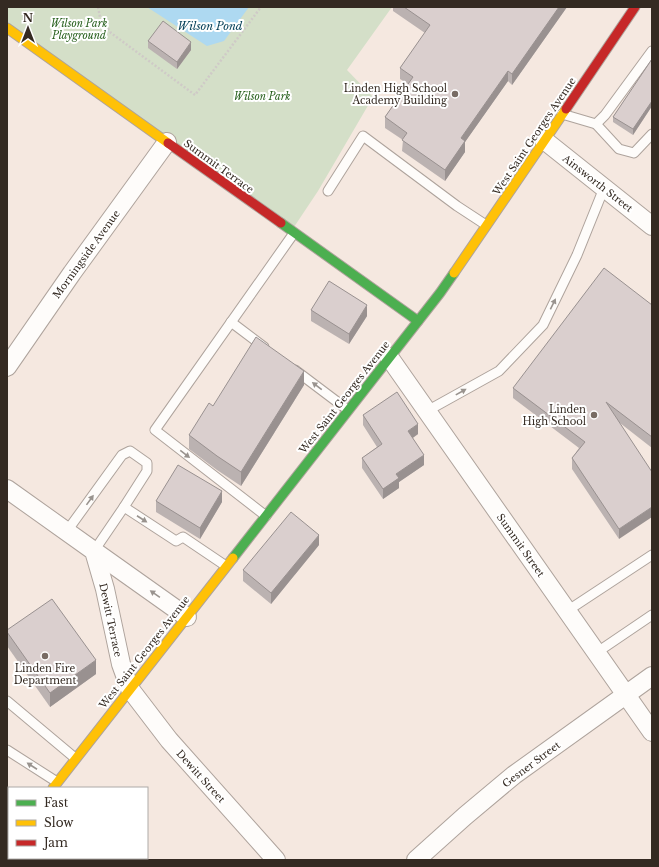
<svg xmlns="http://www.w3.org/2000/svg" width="659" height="867" font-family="'Libre Baskerville',serif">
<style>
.green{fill:#d4dfc8}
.water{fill:#aed9f1}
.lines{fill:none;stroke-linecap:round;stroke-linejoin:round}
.lane-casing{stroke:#aea39c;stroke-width:11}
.street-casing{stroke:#aea39c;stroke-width:20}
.fast-casing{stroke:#aea39c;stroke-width:11}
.slow-casing{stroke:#aea39c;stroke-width:11}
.jam-casing{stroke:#aea39c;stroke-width:11}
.path{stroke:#cfcac7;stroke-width:2.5;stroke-dasharray:2 2;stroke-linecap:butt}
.lane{stroke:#fefcfa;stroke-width:9}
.street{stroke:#fefcfa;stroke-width:18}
.fast{stroke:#4caf50;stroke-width:9}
.slow{stroke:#ffc107;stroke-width:9}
.jam{stroke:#c62828;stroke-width:9}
.wall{fill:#bbb2b1}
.shaded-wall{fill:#999190}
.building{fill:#dacfce;stroke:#999190}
.oneway{fill:#99938e}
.poi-dot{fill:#786c64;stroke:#fff;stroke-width:1.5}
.labels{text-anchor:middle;stroke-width:4;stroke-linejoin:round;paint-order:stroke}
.park-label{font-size:10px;font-style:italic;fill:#265f1c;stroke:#fff}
.poi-label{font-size:10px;fill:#342a22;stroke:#fff;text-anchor:end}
.street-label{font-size:10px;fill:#342a22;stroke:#fff}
.water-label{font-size:11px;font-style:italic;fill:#033e57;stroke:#fff}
</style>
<rect width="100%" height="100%" fill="#f5e8e0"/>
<path class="green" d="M7,7H392L347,70L373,97L318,191L294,227L7,23Z"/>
<path class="water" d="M147,7H249L224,41L207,46Z"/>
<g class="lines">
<defs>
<g id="lane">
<path d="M562,114L596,124L619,149L634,153L652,134"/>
<path d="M596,124L605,115L652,51"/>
<path d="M328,191L363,136L457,206L486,225"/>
<path d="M231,322L264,347"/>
<path d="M295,370L348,410"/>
<path d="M427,411L499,371L543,325L577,255L604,188"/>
<path d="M266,516L155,430L294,233"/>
<path d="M67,531L122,455L130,451L147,463V471L124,507L176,541L183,537L226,566"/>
<path d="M94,551L124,507"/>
<path d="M567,611L652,555"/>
<path d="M596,653L652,615"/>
<path d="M7,701L75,758"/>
<path d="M7,750L57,782"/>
</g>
<g id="street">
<path d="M544,140L652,226"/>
<path d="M389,357L652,732"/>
<path d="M7,367L72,273L167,142"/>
<path d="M7,489L94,551L105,589L121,664L130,689L169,740L276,860"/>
<path d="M94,551L187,617"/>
<path d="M416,860L465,816L514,775L652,676"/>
</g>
<g id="fast">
<path d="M281,223L418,321"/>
<path d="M233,558L440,293L454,273"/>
</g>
<g id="slow">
<path d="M7,28L168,143"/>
<path d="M454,273L566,109"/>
<path d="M53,788L233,558"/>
</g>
<g id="jam">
<path d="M566,109L635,7"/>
<path d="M168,143L281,223"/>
<path d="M7,852L9,849"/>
</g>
</defs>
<use href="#lane" class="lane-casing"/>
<use href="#street" class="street-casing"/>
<use href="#fast" class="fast-casing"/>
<use href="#slow" class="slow-casing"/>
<use href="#jam" class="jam-casing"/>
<path class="path" d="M98,7L100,17L111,33L195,95L261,7"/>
<use href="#lane" class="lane"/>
<use href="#street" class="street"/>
<use href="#fast" class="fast"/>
<use href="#slow" class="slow"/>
<use href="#jam" class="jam"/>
</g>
<g class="wall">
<path d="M393,7H567L512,85L508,81L465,142V152L445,181L402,151L403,140L385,128V117L408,84L400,79V68L425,33L393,11Z"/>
<path d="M148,41L191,50L177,69L148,48Z"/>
<path d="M652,59V106L633,135L613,122V117Z"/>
<path d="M652,305V448L620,423L619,539L572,469V458L579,448L513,398V388Z"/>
<path d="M311,310L367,316L349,344L311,321Z"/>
<path d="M304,385L241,486L217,470L189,449V435L213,406Z"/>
<path d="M363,415L418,434L413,438L424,465L399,482V488L383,499L362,468V458L377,447L363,425Z"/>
<path d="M156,501L222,502L200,539L156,512Z"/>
<path d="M319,545L271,604L243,581V570Z"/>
<path d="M7,630L96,674L50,707L7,646Z"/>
</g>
<g class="shaded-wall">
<path d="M559,7H567L512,85V74Z"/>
<path d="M191,42V50L177,69V62Z"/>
<path d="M508,71V81L465,142V152L445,181V170L461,138Z"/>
<path d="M652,101V106L633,135V129Z"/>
<path d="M367,305V316L349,344V334Z"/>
<path d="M304,371V385L241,486V472Z"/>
<path d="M418,424V434L408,441V431Z"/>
<path d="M424,455V465L399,482V488L383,499V489L396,474Z"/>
<path d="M222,491V502L200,539V528Z"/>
<path d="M652,507V517L619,539V529Z"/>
<path d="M319,535V545L271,604V593Z"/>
<path d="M96,660V674L50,707V693Z"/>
<path d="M8,760V774L7,775V761Z"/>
</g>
<g class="building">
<path d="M404,7H559L512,74L508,71L461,138L465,141L445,170L402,140L407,133L385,117L413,77L400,68L430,25Z"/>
<path d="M163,21L191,42L177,62L148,41Z"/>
<path d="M652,59V101L633,129L613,117Z"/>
<path d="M604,268L652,305V437L606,402L652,472V507L619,529L572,458L585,442L513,388Z"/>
<path d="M329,281L367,305L349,334L311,310Z"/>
<path d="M256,337L304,371L241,472L217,456L189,435L209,403L213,406Z"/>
<path d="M397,392L418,424L408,431L424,455L396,474L399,478L383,489L362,458L382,444L363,415Z"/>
<path d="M178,465L222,491L200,528L156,501Z"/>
<path d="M291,512L319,535L271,593L243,570Z"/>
<path d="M52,599L96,660L50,693L7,632V630Z"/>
<path d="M17,858H79L81,860H19Z"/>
</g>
<defs><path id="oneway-solid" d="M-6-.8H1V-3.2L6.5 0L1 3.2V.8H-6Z"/></defs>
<g class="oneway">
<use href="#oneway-solid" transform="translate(553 304) rotate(-64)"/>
<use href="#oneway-solid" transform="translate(317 386) rotate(-143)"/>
<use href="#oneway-solid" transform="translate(461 392) rotate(-29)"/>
<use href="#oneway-solid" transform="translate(185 454) rotate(38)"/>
<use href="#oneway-solid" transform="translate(90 500) rotate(-54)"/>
<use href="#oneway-solid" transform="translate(142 519) rotate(33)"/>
<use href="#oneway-solid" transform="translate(155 594) rotate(-145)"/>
<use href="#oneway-solid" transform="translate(32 766) rotate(-147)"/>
</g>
<g class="poi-dot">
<circle cx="455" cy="94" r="4"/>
<circle cx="594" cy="415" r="4"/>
<circle cx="45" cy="656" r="4"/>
</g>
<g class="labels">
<g class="park-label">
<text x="79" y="27">Wilson Park<tspan x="79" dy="12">Playground</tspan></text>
<text x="262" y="100">Wilson Park</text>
</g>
<g class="poi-label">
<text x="447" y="92">Linden High School<tspan x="447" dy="12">Academy Building</tspan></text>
<text x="586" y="413">Linden<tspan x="586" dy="12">High School</tspan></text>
<text x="45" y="672" text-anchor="middle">Linden Fire<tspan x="45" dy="12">Department</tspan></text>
</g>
<g class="street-label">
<text transform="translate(534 136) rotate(-56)" y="4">West Saint Georges Avenue</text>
<text transform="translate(219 166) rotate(36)" y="4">Summit Terrace</text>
<text transform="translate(598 183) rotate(38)" y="4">Ainsworth Street</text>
<text transform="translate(86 254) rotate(-54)" y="4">Morningside Avenue</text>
<text transform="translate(344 397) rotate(-52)" y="4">West Saint Georges Avenue</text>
<text transform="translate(521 545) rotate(55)" y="4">Summit Street</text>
<text transform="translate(111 620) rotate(78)" y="4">Dewitt Terrace</text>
<text transform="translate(144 652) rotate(-52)" y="4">West Saint Georges Avenue</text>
<text transform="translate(531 764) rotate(-37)" y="4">Gesner Street</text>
<text transform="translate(201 776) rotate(48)" y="4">Dewitt Street</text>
</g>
<g class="water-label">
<text x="210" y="30">Wilson Pond</text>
</g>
</g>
<rect width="659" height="867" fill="none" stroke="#342a22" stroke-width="16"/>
<rect x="8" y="787" width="140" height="72" fill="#ffffff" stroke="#aeaaa7"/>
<rect x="16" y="800" width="20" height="6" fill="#4caf50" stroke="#aeaaa7"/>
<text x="44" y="807" font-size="12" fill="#342a22">Fast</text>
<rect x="16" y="820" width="20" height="6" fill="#ffc107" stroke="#aeaaa7"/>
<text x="44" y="827" font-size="12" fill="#342a22">Slow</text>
<rect x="16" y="840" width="20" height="6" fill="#c62828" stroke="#aeaaa7"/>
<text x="44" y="847" font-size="12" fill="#342a22">Jam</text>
<g transform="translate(28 28)" stroke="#ffffff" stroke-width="3" paint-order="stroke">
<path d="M0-3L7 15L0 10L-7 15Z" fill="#342a22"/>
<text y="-6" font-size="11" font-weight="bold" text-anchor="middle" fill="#342a22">N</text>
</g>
</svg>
